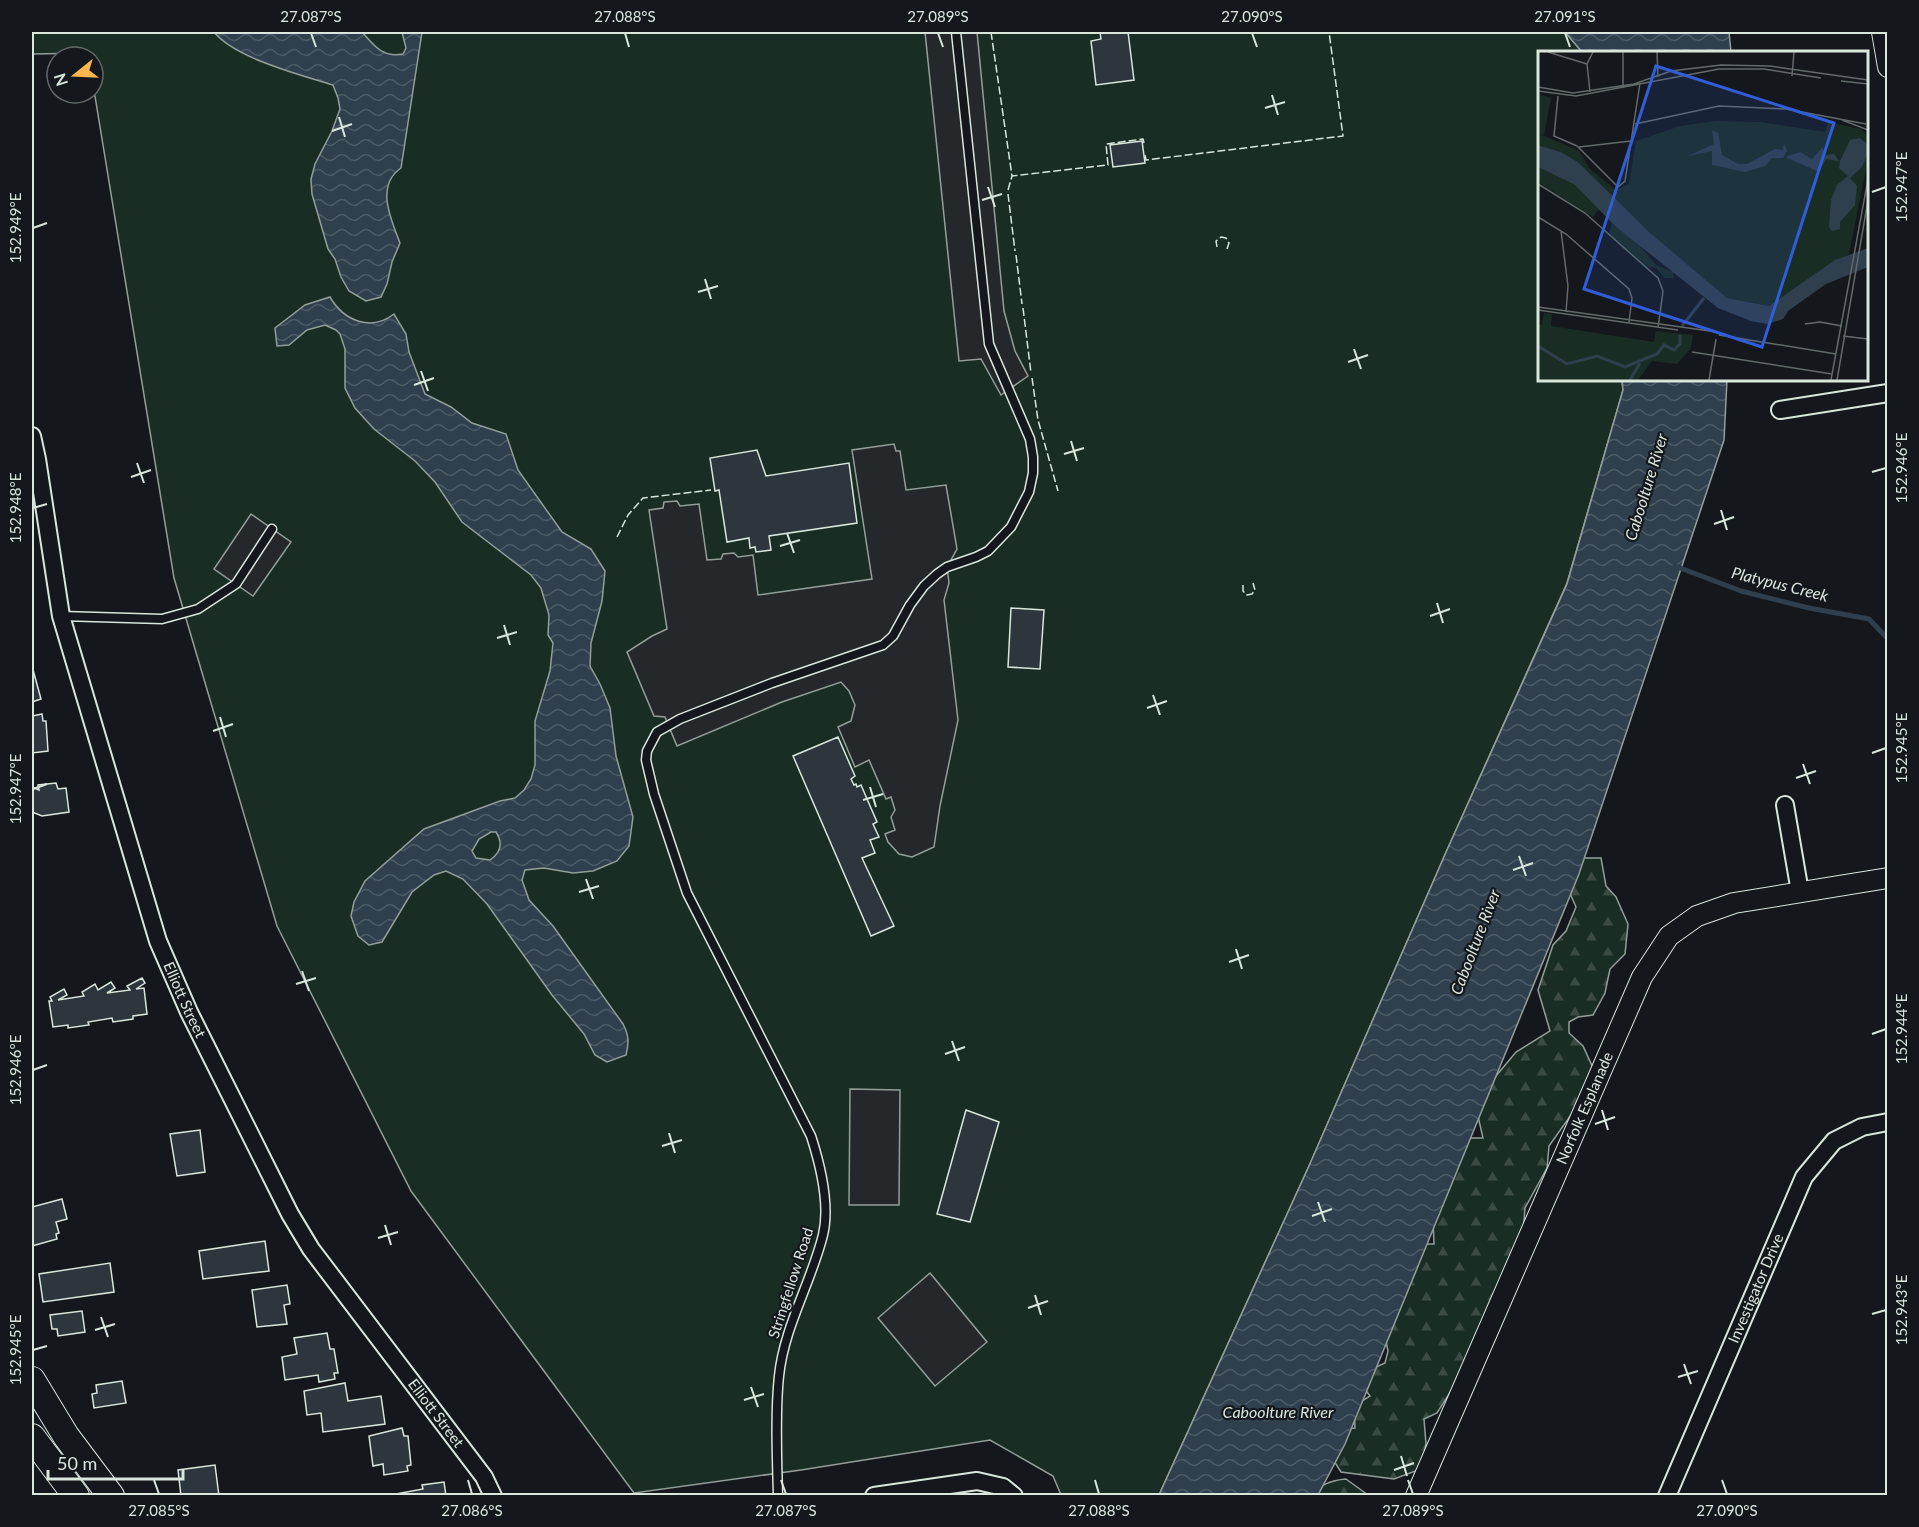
<svg xmlns="http://www.w3.org/2000/svg" width="1919" height="1527" font-family="Lato,sans-serif">
<style>
.forest{fill:url(#forest-firs);stroke:#939e99;stroke-width:1.5}
.green{fill:#1a2d24;stroke:#939e99;stroke-width:1.5}
.parking{fill:#24282b;stroke:#939e99;stroke-width:1.5}
.water{fill:url(#water-waves);stroke:#939e99;stroke-width:1.5;fill-rule:evenodd}
.lines{fill:none;stroke-linecap:round;stroke-linejoin:round}
.stream{stroke:#2f3f4d;stroke-width:5}
.building{fill:#2c363c;stroke:#d8e6dc;stroke-width:1.5}
.service-casing{stroke:#d8e6dc;stroke-width:11}
.minor-casing{stroke:#d8e6dc;stroke-width:20}
.tertiary-casing{stroke:#d8e6dc;stroke-width:22}
.primary-casing{stroke:#d8e6dc;stroke-width:28}
.service{stroke:#14181c;stroke-width:8}
.minor{stroke:#14181c;stroke-width:16}
.tertiary{stroke:#14181c;stroke-width:20}
.primary{stroke:#14181c;stroke-width:26}
.fence{stroke:#d8e6dc;stroke-width:1.5;stroke-dasharray:8 3;stroke-linecap:butt}
.ticks{fill:none;stroke:#d8e6dc;stroke-width:2}
.labels{text-anchor:middle;stroke-width:4.5;stroke-linejoin:round;paint-order:stroke}
.street-label{font-size:15px;fill:#d8e6dc;stroke:#14181c}
.water-label{font-size:16px;font-style:italic;fill:#d8e6dc;stroke:#14181c}
.inset-river{fill:none;stroke:#2f3f4d;stroke-width:3}
.inset-road{fill:none;stroke:#626a69;stroke-width:1.5}
.view{fill:#305dd8;fill-opacity:0.15;stroke:#305dd8;stroke-width:3}
.inset-edge{fill:none;stroke:#d8e6dc;stroke-width:3}
.neatline{fill:none;stroke:#d8e6dc;stroke-width:2}
.ticks-label{font-size:15px;text-anchor:middle;fill:#d8e6dc}
</style>
<defs>
<pattern id="forest-firs" width="22" height="20" patternUnits="userSpaceOnUse" patternTransform="scale(1.5)"><rect width="22" height="20" fill="#1a2d24"/><path d="M5 1l3.5 6h-7zM16 11l3.5 6h-7z" fill="#3b4b43"/></pattern>
<pattern id="water-waves" width="16" height="10" patternUnits="userSpaceOnUse" patternTransform="scale(1.5)"><rect width="16" height="10" fill="#2f3f4d"/><path d="M0 5q4-4 8 0t8 0" fill="none" stroke="#4c5b66"/></pattern>
</defs>
<rect width="100%" height="100%" fill="#14181c"/>
<g class="forest">
<path d="M1574,858H1601L1606,886L1616,897L1628,924L1625,954L1610,969L1605,993L1593,1015L1578,1017L1569,1022V1033L1583,1046L1594,1070L1583,1098L1549,1146L1547,1168L1525,1208L1523,1235L1460,1377L1437,1413L1424,1419L1426,1444L1421,1469L1394,1479L1341,1472L1327,1450L1333,1430L1355,1428L1354,1406L1370,1396L1364,1388L1372,1369L1385,1363L1388,1351L1384,1331L1410,1244H1434L1433,1219L1463,1138H1483L1477,1112L1486,1088L1516,1052L1550,1031L1538,990L1553,945L1566,931L1576,907L1561,873Z"/>
<path d="M1346,1479L1368,1495L1310,1496C1319,1485 1332,1480 1346,1479Z"/>
</g>
<path class="green" d="M32,32H1565L1580,49L1582,52H1540V380H1622L1623,390L1567,583L1447,850L1309,1166L1159,1495H1061L1053,1476L990,1440L801,1470L634,1493L411,1191L277,926L174,578L93,84V57H89L88,53L32,54Z"/>
<g class="parking">
<path d="M925,32H977L1004,311L1015,351L1028,376L1001,395L981,359L959,361Z"/>
<path d="M894,444L896,451H900L906,490L946,485L957,549L947,567L949,583L944,600L958,720L940,806L934,847L912,857L899,854L888,842L885,834L895,830L891,817L895,810L891,797L886,799L869,760L855,767L838,727L851,721L855,705L849,691L841,682L782,702L677,746L665,717L654,716L627,652L652,636L667,629L649,510L663,508L664,502L677,501L680,506L699,504L707,560L721,559L723,554L734,553L738,557L753,555L758,595L872,579L852,450Z"/>
<path d="M251,514L291,542L253,596L214,569Z"/>
<path d="M850,1089L900,1090L899,1205H849Z"/>
<path d="M930,1273L987,1342L935,1386L878,1318Z"/>
</g>
<g class="water">
<path d="M214,32H362C374,46 383,58 403,54L406,48L402,32H422L401,168C375,186 391,219 400,243L392,262L387,284L381,297L366,301L349,291L341,277L335,259L328,249L312,194L311,179L315,164L332,131L340,109L338,98L333,85C300,75 235,58 214,32Z"/>
<path d="M1565,32H1729L1731,52H1582Z"/>
<path d="M330,297C344,321 371,332 394,314L406,334L409,352L425,394L451,407L472,423L506,434L518,470L562,532L591,549L605,571L602,601L591,643L590,666L600,684L610,708L616,756L633,817L629,846L617,861L593,871L573,873L544,868L525,870L522,880L529,900L553,926L623,1024C629,1035 629,1043 626,1055L607,1062L595,1055L584,1034L552,995L487,904L463,879L446,871L434,875L412,892L382,942L369,945L358,936L351,916L354,902L365,881L424,829L500,801L515,798L524,790L531,779L535,765V721L550,671L553,643L548,635L549,615L541,588L531,575L462,522L435,482L415,461L374,429L355,408L345,388V349L340,334L336,330L325,325L307,330L289,345L277,346L275,328L305,305ZM491,832H496C503,843 502,852 490,860L476,858L472,851L479,839Z"/>
<path d="M1622,380H1727L1724,440L1579,874L1345,1444L1318,1495H1159L1309,1166L1447,850L1567,584L1623,390Z"/>
</g>
<g class="lines">
<path class="stream" d="M1675,566L1741,591L1809,608L1869,619L1888,639"/>
</g>
<g class="building">
<path d="M1100,32H1128L1134,80L1096,85L1091,41L1101,39Z"/>
<path d="M1142,141L1145,163L1113,167L1110,145Z"/>
<path d="M757,450L766,476L849,463L857,523L769,536L771,550L756,552L755,547L750,548L749,538L727,542L719,490L715,491L710,458Z"/>
<path d="M1011,608L1044,610L1040,669L1008,667Z"/>
<path d="M32,666L41,699L32,702Z"/>
<path d="M42,714L43,721H46L48,751L32,753V716Z"/>
<path d="M838,737L855,776L851,779L854,785L856,784L857,787L861,785L877,822L873,824L879,837L870,840L875,853L862,858L894,926L871,936L793,756Z"/>
<path d="M56,783L58,789L66,788L69,812L42,816L32,812V787L39,790L38,785Z"/>
<path d="M142,978L145,983L136,989L144,988L147,1014L133,1016V1019L113,1022L112,1018L88,1022L89,1025L68,1028V1025L53,1027L49,1001H52L50,997L64,989L67,995L58,1000L84,996L82,992L95,984L98,990L111,982L115,988L107,993L130,990L127,986Z"/>
<path d="M966,1110L999,1122L970,1222L937,1214Z"/>
<path d="M200,1130L205,1172L177,1176L170,1134Z"/>
<path d="M62,1199L67,1219L56,1222L59,1233L56,1234L57,1239L32,1246V1207Z"/>
<path d="M265,1241L269,1271L203,1279L199,1251Z"/>
<path d="M110,1263L114,1292L43,1302L39,1274Z"/>
<path d="M287,1285L290,1304L284,1305L287,1324L257,1327L252,1290Z"/>
<path d="M82,1311L85,1332L58,1336L57,1329H52L50,1315Z"/>
<path d="M327,1333L330,1349H334L338,1373H334L335,1379L319,1382L318,1375L285,1380L282,1357L297,1354L294,1338Z"/>
<path d="M122,1381L126,1403L94,1408L92,1394L97,1393L96,1385Z"/>
<path d="M345,1383L348,1401L381,1396L385,1424L323,1432L321,1413L307,1415L304,1391Z"/>
<path d="M402,1428L404,1436H408L411,1465L407,1466L408,1471L384,1475L383,1464L373,1466L369,1436Z"/>
<path d="M215,1465L219,1496H181L178,1470Z"/>
<path d="M444,1482L446,1496H385L423,1489L422,1485Z"/>
</g>
<g class="lines">
<defs>
<g id="service">
<path d="M61,616L162,619L198,609L236,584L272,529"/>
<path d="M778,1496C777,1458 775,1413 779,1376C784,1327 811,1283 823,1235C830,1206 820,1164 811,1136L687,893L654,794L646,760L647,751L657,732L680,719L772,683L883,645L893,636L910,605L924,586L937,574L947,567L976,557L988,551L1011,527L1029,492L1033,473V457L1030,439L989,344L956,32"/>
</g>
<g id="minor">
<path d="M1780,410L1888,393"/>
<path id="s1" d="M32,436L37,459L61,616L158,941L189,1012L290,1214L311,1249L484,1477L493,1496"/>
<path d="M1785,805L1800,892"/>
<path d="M874,1496L977,1481L1003,1487L1014,1496"/>
<path id="s2" d="M1667,1496L1804,1177L1834,1141L1862,1127L1888,1122"/>
</g>
<g id="tertiary">
<path d="M1882,32L1888,67"/>
<path id="s3" d="M1416,1496L1642,977L1669,936L1697,916L1734,903L1888,878"/>
</g>
<g id="primary">
<path d="M32,1380L66,1436L111,1496"/>
<path d="M32,1437L76,1496"/>
</g>
</defs>
<use href="#service" class="service-casing"/>
<use href="#minor" class="minor-casing"/>
<use href="#tertiary" class="tertiary-casing"/>
<use href="#primary" class="primary-casing"/>
<use href="#service" class="service"/>
<use href="#minor" class="minor"/>
<use href="#tertiary" class="tertiary"/>
<use href="#primary" class="primary"/>
<g class="fence">
<path d="M991,32L1012,176L1108,165L1106,144L1143,139L1144,143"/>
<path d="M1145,155L1146,160L1343,136L1329,32"/>
<path d="M1008,190L1012,176"/>
<path d="M1008,194L1015,251"/>
<path d="M1217,247L1216,241L1221,237L1226,238L1229,243L1227,249"/>
<path d="M1016,255L1022,304"/>
<path d="M1023,308L1031,373"/>
<path d="M1032,378L1038,420L1058,491"/>
<path d="M617,537L628,515L643,498L711,490"/>
<path d="M1243,585V591L1247,595L1252,594L1255,590L1253,583"/>
</g>
</g>
<path class="ticks" d="M311,33L316,47M625,33L629,47M938,33L943,47M1252,33L1257,47M1565,33L1570,47M1272,95L1278,115M1265,108L1285,102M339,117L345,137M332,131L352,124M988,187L995,207M1872,192L1886,187M982,200L1002,194M33,228L47,223M705,279L711,299M698,292L718,286M1354,349L1361,369M1348,362L1368,355M421,371L428,391M414,385L434,378M1071,441L1077,461M1064,454L1084,448M137,463L144,483M1872,472L1886,468M131,477L151,470M33,508L47,504M1721,510L1727,530M1714,524L1734,517M787,533L794,553M780,546L800,540M1437,603L1443,623M1430,616L1450,609M504,625L510,645M497,638L517,632M1153,695L1160,715M1147,708L1167,701M220,717L226,737M213,731L233,724M1872,753L1886,748M1803,764L1810,784M1796,778L1816,771M870,787L876,807M33,789L47,784M863,800L883,794M1519,856L1526,876M1513,870L1533,863M586,879L593,899M579,892L599,886M1236,949L1242,969M1229,962L1249,955M302,971L309,991M296,984L316,978M1872,1034L1886,1029M952,1041L959,1061M945,1054L965,1047M33,1070L47,1065M1602,1110L1608,1130M1595,1124L1615,1117M669,1133L675,1153M662,1146L682,1140M1318,1202L1325,1222M1312,1216L1332,1209M385,1225L391,1245M378,1238L398,1232M1035,1295L1041,1315M1028,1308L1048,1301M1872,1314L1886,1310M101,1317L108,1337M95,1330L115,1324M33,1350L47,1346M1684,1364L1691,1384M1678,1377L1698,1371M751,1387L758,1407M744,1400L764,1394M1401,1456L1407,1476M1394,1470L1414,1463M154,1480L159,1494M468,1480L472,1494M781,1480L786,1494M1095,1480L1099,1494M1408,1480L1413,1494M1722,1480L1727,1494"/>
<g class="labels">
<g class="street-label">
<text dy="5" stroke="none"><textPath href="#s1" startOffset="586">Elliott Street</textPath></text>
<text dy="5" stroke="none"><textPath href="#s3" startOffset="423">Norfolk Esplanade</textPath></text>
<text transform="translate(791 1283) rotate(-72)" y="5">Stringfellow Road</text>
<text dy="5" stroke="none"><textPath href="#s2" startOffset="226">Investigator Drive</textPath></text>
<text dy="5" stroke="none"><textPath href="#s1" startOffset="1072">Elliott Street</textPath></text>
</g>
<g class="water-label">
<text transform="translate(1646 487) rotate(-73)" y="6">Caboolture River</text>
<text transform="translate(1780 584) rotate(14)" y="6">Platypus Creek</text>
<text transform="translate(1475 942) rotate(-69)" y="6">Caboolture River</text>
<text x="1278" y="1418">Caboolture River</text>
</g>
</g>
<g transform="translate(1538 51)">
<rect width="330" height="330" fill="#14181c"/>
<path d="M0,82L41,100L52,118L78,139L311,203L260,234L255,241L111,181L40,111L23,101L0,94ZM74,173L98,190L118,214L135,221L136,227H127L118,217L108,215L71,182Z" fill="#1a2d24"/>
<path d="M0,43L13,47L6,84L0,82Z" fill="#1a2d24"/>
<path d="M178,70L222,71L287,81L290,71L323,78L330,86V109L311,203L231,255L189,247L169,233L69,143L91,133L98,90L142,75ZM0,116L37,134L61,158L55,166L0,131ZM6,262L14,263L13,275L116,291L118,280L155,284L153,297L139,313L114,310L100,329H0V273L4,274Z" fill="#1a2d24"/>
<path d="M174,79L180,82L184,104L200,113H209L237,98L245,99L246,92L249,100L245,107H234L227,115L207,121L174,114V100L150,105L176,93ZM322,87L330,94V101L324,116L312,127L319,135L317,154L302,171V178L294,180L291,176L293,149L299,134L310,125L301,117L302,110L312,89ZM0,94L23,101L40,111L111,181L189,247L231,255L297,209L330,197V216L288,233L250,260L245,268L229,273L213,270L180,257L77,175L37,134L0,116ZM285,96L286,104L296,103L301,110L288,108L281,121L247,106L262,101L274,108Z" fill="#2f3f4d"/>
<path class="inset-river" d="M144,275L166,247M0,295L29,313L59,305L87,316L119,303L126,294L136,299L142,293V284M92,329L102,312"/>
<path class="inset-road" d="M10,1L49,13M119,1L120,26M254,25L256,1M303,30L330,33M0,36L35,42L96,33L133,20L183,14L232,15L330,29M85,36V1M0,40L38,45L181,18H226L283,27M52,41L49,13L55,1M20,45L16,85L39,95L80,136L87,130L102,32M304,69L330,79M97,73L181,55L248,58L328,73M41,96L93,90M0,133L47,162L120,227L125,240L120,277M0,166L28,183L91,238L94,247L91,271M23,180L30,235L28,261M0,230V249M0,256L179,281M0,259L140,279M267,273L282,271L304,275M181,284L298,303M305,285L330,288M154,301L294,323M171,329L178,288M293,329L330,128M299,329L330,149"/>
<path class="view" d="M118,15L296,72L224,296L46,238Z"/>
<rect width="330" height="330" class="inset-edge"/>
</g>
<rect width="1919" height="1527" fill="none" stroke="#14181c" stroke-width="66"/>
<g transform="translate(75 75) rotate(252)"><circle r="28" fill="#14181c" stroke="#626a69" stroke-width="1.5"/>
<path d="M0-4.5L10 22L0 15L-10 22Z" fill="#ffb74d"/>
<text y="-9" font-size="16" font-weight="bold" text-anchor="middle" fill="#d8e6dc">N</text>
</g>
<path d="M48 1470v9h135v-9" fill="none" stroke="#d8e6dc" stroke-width="3"/>
<text x="57" y="1470" font-size="18" fill="#d8e6dc" stroke="#14181c" stroke-width="4.5" paint-order="stroke">50 m</text>
<rect x="33" y="33" width="1853" height="1461" class="neatline"/>
<g class="ticks-label">
<text x="311" y="22">27.087°S</text>
<text x="625" y="22">27.088°S</text>
<text x="938" y="22">27.089°S</text>
<text x="1252" y="22">27.090°S</text>
<text x="1565" y="22">27.091°S</text>
<text transform="translate(1902 187) rotate(-90)" y="5">152.947°E</text>
<text transform="translate(16 228) rotate(-90)" y="5">152.949°E</text>
<text transform="translate(1902 468) rotate(-90)" y="5">152.946°E</text>
<text transform="translate(16 508) rotate(-90)" y="5">152.948°E</text>
<text transform="translate(1902 748) rotate(-90)" y="5">152.945°E</text>
<text transform="translate(16 789) rotate(-90)" y="5">152.947°E</text>
<text transform="translate(1902 1029) rotate(-90)" y="5">152.944°E</text>
<text transform="translate(16 1070) rotate(-90)" y="5">152.946°E</text>
<text transform="translate(1902 1310) rotate(-90)" y="5">152.943°E</text>
<text transform="translate(16 1350) rotate(-90)" y="5">152.945°E</text>
<text x="159" y="1516">27.085°S</text>
<text x="472" y="1516">27.086°S</text>
<text x="786" y="1516">27.087°S</text>
<text x="1099" y="1516">27.088°S</text>
<text x="1413" y="1516">27.089°S</text>
<text x="1727" y="1516">27.090°S</text>
</g>
</svg>
